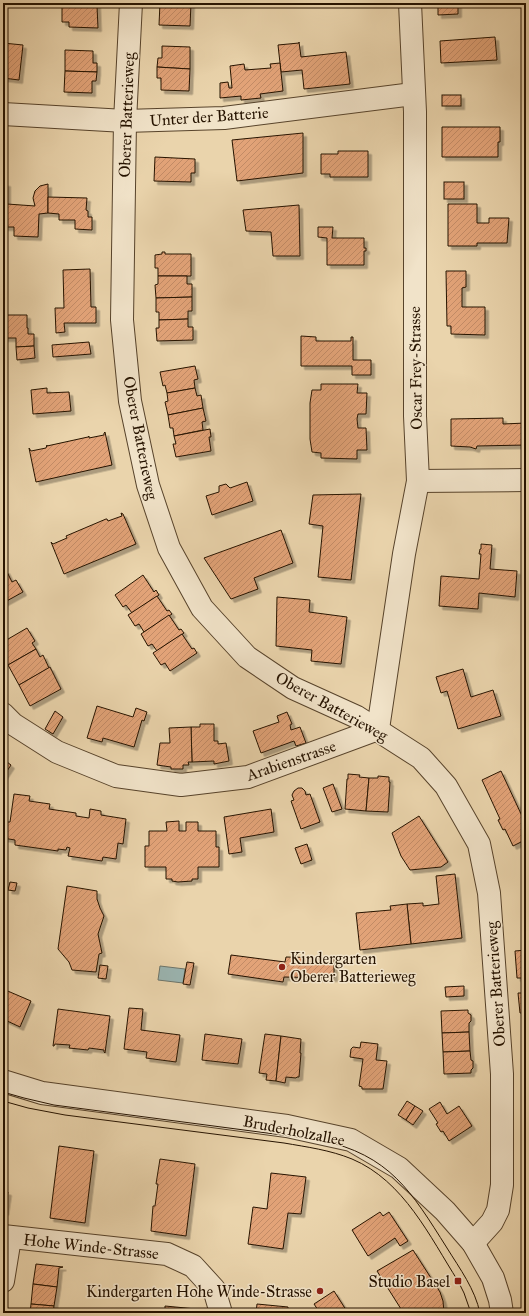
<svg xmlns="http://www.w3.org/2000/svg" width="529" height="1316" font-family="'IM FELL Great Primer',serif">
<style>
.water{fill:#9bb6b3;stroke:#6c756b}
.building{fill:url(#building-hatch);stroke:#261300;filter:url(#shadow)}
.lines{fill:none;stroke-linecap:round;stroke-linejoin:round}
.minor-casing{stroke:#57432b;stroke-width:24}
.minor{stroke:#f1e3c9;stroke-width:22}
.tram{stroke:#261300;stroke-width:1}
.poi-dot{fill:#8f2418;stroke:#f1e3c9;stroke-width:1.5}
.labels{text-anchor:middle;stroke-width:3;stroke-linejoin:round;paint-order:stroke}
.street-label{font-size:16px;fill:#261300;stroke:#f1e3c9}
.poi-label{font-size:16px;fill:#261300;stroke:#f1e3c9;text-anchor:end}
</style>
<defs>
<pattern id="building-hatch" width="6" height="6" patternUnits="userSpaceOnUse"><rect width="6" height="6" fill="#e2a378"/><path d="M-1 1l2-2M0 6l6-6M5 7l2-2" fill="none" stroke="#c28b66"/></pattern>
<filter id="shadow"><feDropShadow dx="3.5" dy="3.5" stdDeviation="0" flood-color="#0004"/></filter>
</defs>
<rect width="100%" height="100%" fill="#ead4ac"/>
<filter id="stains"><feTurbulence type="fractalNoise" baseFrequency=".005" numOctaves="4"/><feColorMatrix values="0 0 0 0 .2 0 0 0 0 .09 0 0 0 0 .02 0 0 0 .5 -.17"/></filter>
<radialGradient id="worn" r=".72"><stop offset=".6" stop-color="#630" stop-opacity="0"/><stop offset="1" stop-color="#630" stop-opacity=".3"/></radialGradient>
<path class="water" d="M160,966L185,969L183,983L158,980Z"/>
<g class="building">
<path d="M63,3H97V6L62,5Z"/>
<path d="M160,3H191L190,26L159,25Z"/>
<path d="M438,3H458V14L438,15Z"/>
<path d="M62,5L97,6L98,28L69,27V22H62Z"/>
<path d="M495,37L497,60L441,63L440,41Z"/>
<path d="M299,42L301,57L346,52L350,84L304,89L302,70L281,72L278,45L299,43Z"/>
<path d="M3,43L23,45L19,80L3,78Z"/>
<path d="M162,46L190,47V69L157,67L158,58H162Z"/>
<path d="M65,50L93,51V63H97V72L65,71Z"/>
<path d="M280,63L283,91L260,94L261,98L241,100V96L220,98V83L228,82L229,88H232L230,66L244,64L245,70L271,68L270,64Z"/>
<path d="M157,67L190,69L189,91L161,90V78H157Z"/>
<path d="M65,71L97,72L96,81H92V93L64,92Z"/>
<rect x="442" y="95" width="19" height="11"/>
<path d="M442,127H500V142H498V157H442Z"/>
<path d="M303,133V173L237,181L232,140Z"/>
<path d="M338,151H368V177H330V174H321V154H338Z"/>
<path d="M155,157L195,159V173H191V182L154,181Z"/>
<rect x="444" y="182" width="20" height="17"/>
<path d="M3,183H7V204L35,206L33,198L35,191L40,186L48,184V213L39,214L38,237L14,236V227H3Z"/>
<path d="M48,197L87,198L86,210L88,211V217H92V230L75,229V220H59V214L48,213Z"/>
<path d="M448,204H477V223H489V218H509L507,243H477V246H448Z"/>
<path d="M299,205L300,256H273L271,232L246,231L243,210Z"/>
<path d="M318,227H333L332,238H364V248H366V251H364V265H327V238L318,237Z"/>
<path d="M162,252H165V254H191V276H158V268H155V255L162,254Z"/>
<path d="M90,269L91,307H96V323H64L65,332L56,333L55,308H64L63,270Z"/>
<path d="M446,271H466V287L462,288V307H485V335L451,334V326H447Z"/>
<path d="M158,276H187V284H192V297L156,298L155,285L158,284Z"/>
<path d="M192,297V311H188V319L159,320V312H156V298Z"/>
<path d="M3,315H27V328H28V334H34V346L16,347V338H3Z"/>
<path d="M188,319V327H193V340L157,341L156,328H159V320Z"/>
<path d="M301,336L316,337V341H351V337H353V360H371V375H352V366H301Z"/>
<path d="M89,342L91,354L53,357L52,345Z"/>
<path d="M34,346L35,358L17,360L16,347Z"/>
<path d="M195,366L198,379L194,380L195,388L167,393L165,385L163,386L160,372Z"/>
<path d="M321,384H358L357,393H367L366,414H358L357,419L358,428H366L367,450H357V459L321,458V453L312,452L310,439V403L312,390H321Z"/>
<path d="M47,388V393L69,392L71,411L33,414L31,390Z"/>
<path d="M195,388L197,396L201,395L203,408L168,415L165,402L168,401L167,393Z"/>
<path d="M203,408L206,421L202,422L203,430L174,436L173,428H170L168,415Z"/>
<path d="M503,418V424L526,423V445L477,446L476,449L470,447L451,446V419Z"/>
<path d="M210,429L211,437H209L211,451L176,457L173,444H176L174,436Z"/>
<path d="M105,432L112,465L36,482L29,448L31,451L46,448L47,445V446L88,437L89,436V438L104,435V433Z"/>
<path d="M247,482L253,501L212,515L206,496L219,492V486L226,484L230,488Z"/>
<path d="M361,494L351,580L318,577L323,526L309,524L313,495Z"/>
<path d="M121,513L123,514L136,544L64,574L51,542L53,544L67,538L66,536L106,519H107L108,521L122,516Z"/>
<path d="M281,530L293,563L254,578L258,589L231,599L204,558Z"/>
<path d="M481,544L492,545L490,569L517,571L515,597L479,593L478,609L439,606L441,576L479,579L481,554H479L480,549H481Z"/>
<path d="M6,570L12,582L16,580L23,592L3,603V572Z"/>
<path d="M143,575L154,592L156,590L159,595L132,613L126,605L123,607L115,595Z"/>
<path d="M157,596L167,611L169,610L172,614L144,632L139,624L135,626L128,615Z"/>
<path d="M277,597L310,600L309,612L347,617L341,664L311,661L312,650L276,646Z"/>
<path d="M169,615L179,630L181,629L184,633L157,651L152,644L148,646L141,634Z"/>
<path d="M27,628L35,641L32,643L36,649L8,665L3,657V642Z"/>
<path d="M182,634L192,649L194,648L197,653L170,671L165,663L161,665L153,653Z"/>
<path d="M36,649L40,657L43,655L49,668L19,685L8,665Z"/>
<path d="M50,667L61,689L30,706L19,685Z"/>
<path d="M463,669L471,697L493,690L501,716L458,729L447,691L441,693L436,677Z"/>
<path d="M97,706L133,717L136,708L147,712L144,721L142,720L134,747L103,738L102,742L87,738Z"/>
<path d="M55,711L63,717L53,734L45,729Z"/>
<path d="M287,712L292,724L290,725L291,730L300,727L306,743L296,746L294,741L261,753L253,731L279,722L277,716Z"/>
<path d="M200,724H214V741H218V744L226,743L229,761L214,764V761L192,762L191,727H200Z"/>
<path d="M191,727L192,762H188L189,765H183V769H171V767L157,765L160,743H170L169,728Z"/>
<path d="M3,759L11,765L3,777Z"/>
<path d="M501,771L522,816L526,815V845L523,841L513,846L505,829L503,830L498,820L500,819L482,780Z"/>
<path d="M348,774L360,775L359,777L369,778L366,811L345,809L347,779H348Z"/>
<path d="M378,776L389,777V782H390L388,812L366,811L369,778H378Z"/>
<path d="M333,784L342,809L332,812L323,788Z"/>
<path d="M298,788H302L305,791L306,795L310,794L320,822L301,829L291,801L294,800L292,795L294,791Z"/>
<path d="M14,794L30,796L29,801L50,804L49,809L76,813V816L89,818L90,809L101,811V815L126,819L123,844L118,843L116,859L103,857L102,861L68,856L70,848L67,847L66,850L58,849V851L15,845V840L3,838L5,822H10Z"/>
<path d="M271,809L274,832L240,838L242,852L229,854L224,817Z"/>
<path d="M419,816L448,862L441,867L410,870L401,856L392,833Z"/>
<path d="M179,821V831H186V822H198V831H216V847H219V867H198V879H192V881L178,882L172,881V879H166V867H145V846H149V831H167L166,822Z"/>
<path d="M307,844L312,860L301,864L295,848Z"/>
<path d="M455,874L462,938L411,944L407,904L423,903V906L439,904L436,876Z"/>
<path d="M10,882L17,883L15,891L8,890Z"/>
<path d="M67,886L97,891V899L100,908L104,916L98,934L102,953L99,954L96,972L72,970L69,962L58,949Z"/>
<path d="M407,904L411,944L360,950L356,913L391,910L390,906Z"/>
<path d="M526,950V978H517L515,951Z"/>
<path d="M231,955L285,962L286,957L334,958V978L284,977L283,982L228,974Z"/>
<path d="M187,962L194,963L190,985L183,984Z"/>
<path d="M100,965L108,966L106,979L98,978Z"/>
<path d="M464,986V996L446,997L445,987Z"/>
<path d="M3,989L31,1001L20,1027L3,1019Z"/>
<path d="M518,993H526V1013H520Z"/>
<path d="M129,1008L143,1009L141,1030L180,1035L176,1062L146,1058L147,1052L124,1049Z"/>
<path d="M58,1009L110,1016L105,1053L104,1052V1050L89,1048L88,1050L69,1048L70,1045L55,1044L54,1046H53Z"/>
<path d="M468,1010V1013L471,1015V1021L469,1023V1032L442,1033L441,1011Z"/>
<path d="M469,1032L470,1051L443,1052L442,1033Z"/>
<path d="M205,1034L242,1039L238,1064L202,1060Z"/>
<path d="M265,1034L281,1036L276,1081L266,1080L267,1074L259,1073Z"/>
<path d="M281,1036L301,1039L300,1053H301L299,1077H297L296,1078L286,1077L285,1083L276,1081Z"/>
<path d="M361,1042L378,1044L376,1060L387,1061L383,1089H362V1087L359,1086L363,1059L350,1057L351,1049L353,1047L360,1048Z"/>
<rect x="522" y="1042" width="4" height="20"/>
<path d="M470,1051L471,1060L473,1061V1068L471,1070V1073L444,1074L443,1052Z"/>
<path d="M522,1076H526V1095H523Z"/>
<rect x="523" y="1095" width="3" height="19"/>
<path d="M407,1101L415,1106L406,1120L398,1115Z"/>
<path d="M440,1102L447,1114L459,1106L472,1126L449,1141L443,1131L441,1132L436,1124L438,1123L429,1109Z"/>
<path d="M415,1106L423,1111L413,1125L406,1120Z"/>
<path d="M523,1128H526V1148H524Z"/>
<path d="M59,1146L94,1151L85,1223L50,1218Z"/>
<path d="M160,1159L195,1164L186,1236L151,1231L153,1206H155L158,1184H156Z"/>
<path d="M271,1173L306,1177L301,1214L288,1213L283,1249L248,1244L253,1207L267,1209Z"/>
<path d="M3,1191L8,1192L5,1212L3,1211Z"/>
<path d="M380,1212L383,1216L389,1212L408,1241L400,1246L395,1238L368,1256L352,1230Z"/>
<path d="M413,1250L440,1292L443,1301L444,1313H400L401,1309L377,1271Z"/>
<path d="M36,1264L63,1267L59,1268L57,1287L33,1284Z"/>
<path d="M33,1284L57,1287L54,1306L31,1304Z"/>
<path d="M334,1291L348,1313H320L314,1304Z"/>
<path d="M31,1304L54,1306L53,1313H30Z"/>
<path d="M257,1304L288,1307V1313H256Z"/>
<path d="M165,1306L196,1309L195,1313H165Z"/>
</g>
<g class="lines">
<defs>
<g id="minor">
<path d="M131,3L125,121L122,320L130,401L148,485L169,548L202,608L247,657L293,688L357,717L421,758L446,786L479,844L489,893L502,1074V1185L498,1210L492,1222L473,1243"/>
<path d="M3,114L125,121L224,118L413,94"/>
<path d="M418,481L526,480"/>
<path d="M3,714L13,724L57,752L116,776L181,785L248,777L378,729L404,554L418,481L415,416V112L410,3"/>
<path d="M3,1081L42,1093L287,1126L351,1140L399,1168L445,1211L473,1243L493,1278L500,1300L502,1313"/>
<path d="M3,1236L167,1254L193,1266L214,1289L221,1313"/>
<path d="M3,1281L10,1238"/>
</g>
</defs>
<use href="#minor" class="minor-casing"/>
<use href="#minor" class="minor"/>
<g class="tram">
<path d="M3,1092L24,1098L54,1105L320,1140C390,1155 411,1191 447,1248C460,1269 475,1289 480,1313"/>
<path d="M3,1101L28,1108L65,1115L284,1143C307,1147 330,1150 352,1159C404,1181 430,1237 458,1281L464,1293L471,1313"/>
</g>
</g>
<g class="poi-dot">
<circle cx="282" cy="967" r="4"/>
<rect x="454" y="1277" width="8" height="8" rx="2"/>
<circle cx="320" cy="1291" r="4"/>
</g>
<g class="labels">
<g class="street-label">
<text transform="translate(126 115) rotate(-88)" y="6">Oberer Batterieweg</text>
<text transform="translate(209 116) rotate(-4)" y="6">Unter der Batterie</text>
<text transform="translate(415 368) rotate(-91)" y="6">Oscar Frey-Strasse</text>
<text transform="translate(141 438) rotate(79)" y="6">Oberer Batterieweg</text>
<text transform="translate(332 706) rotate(29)" y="6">Oberer Batterieweg</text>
<text transform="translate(291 760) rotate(-19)" y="6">Arabienstrasse</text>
<text transform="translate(495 984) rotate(-94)" y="6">Oberer Batterieweg</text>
<text transform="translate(294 1130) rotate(11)" y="6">Bruderholzallee</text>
<text transform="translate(91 1246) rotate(6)" y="6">Hohe Winde-Strasse</text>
</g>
<g class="poi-label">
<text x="290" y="964" text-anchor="start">Kindergarten<tspan x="290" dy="18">Oberer Batterieweg</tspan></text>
<text x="450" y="1287">Studio Basel</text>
<text x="312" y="1297">Kindergarten Hohe Winde-Strasse</text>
</g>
</g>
<rect width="529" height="1316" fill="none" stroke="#ead4ac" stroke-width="16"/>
<rect x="4" y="4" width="521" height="1308" fill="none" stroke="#261300" stroke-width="2"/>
<rect x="8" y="8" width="513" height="1300" fill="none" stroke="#261300"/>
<rect width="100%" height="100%" filter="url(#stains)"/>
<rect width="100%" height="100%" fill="url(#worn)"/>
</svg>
